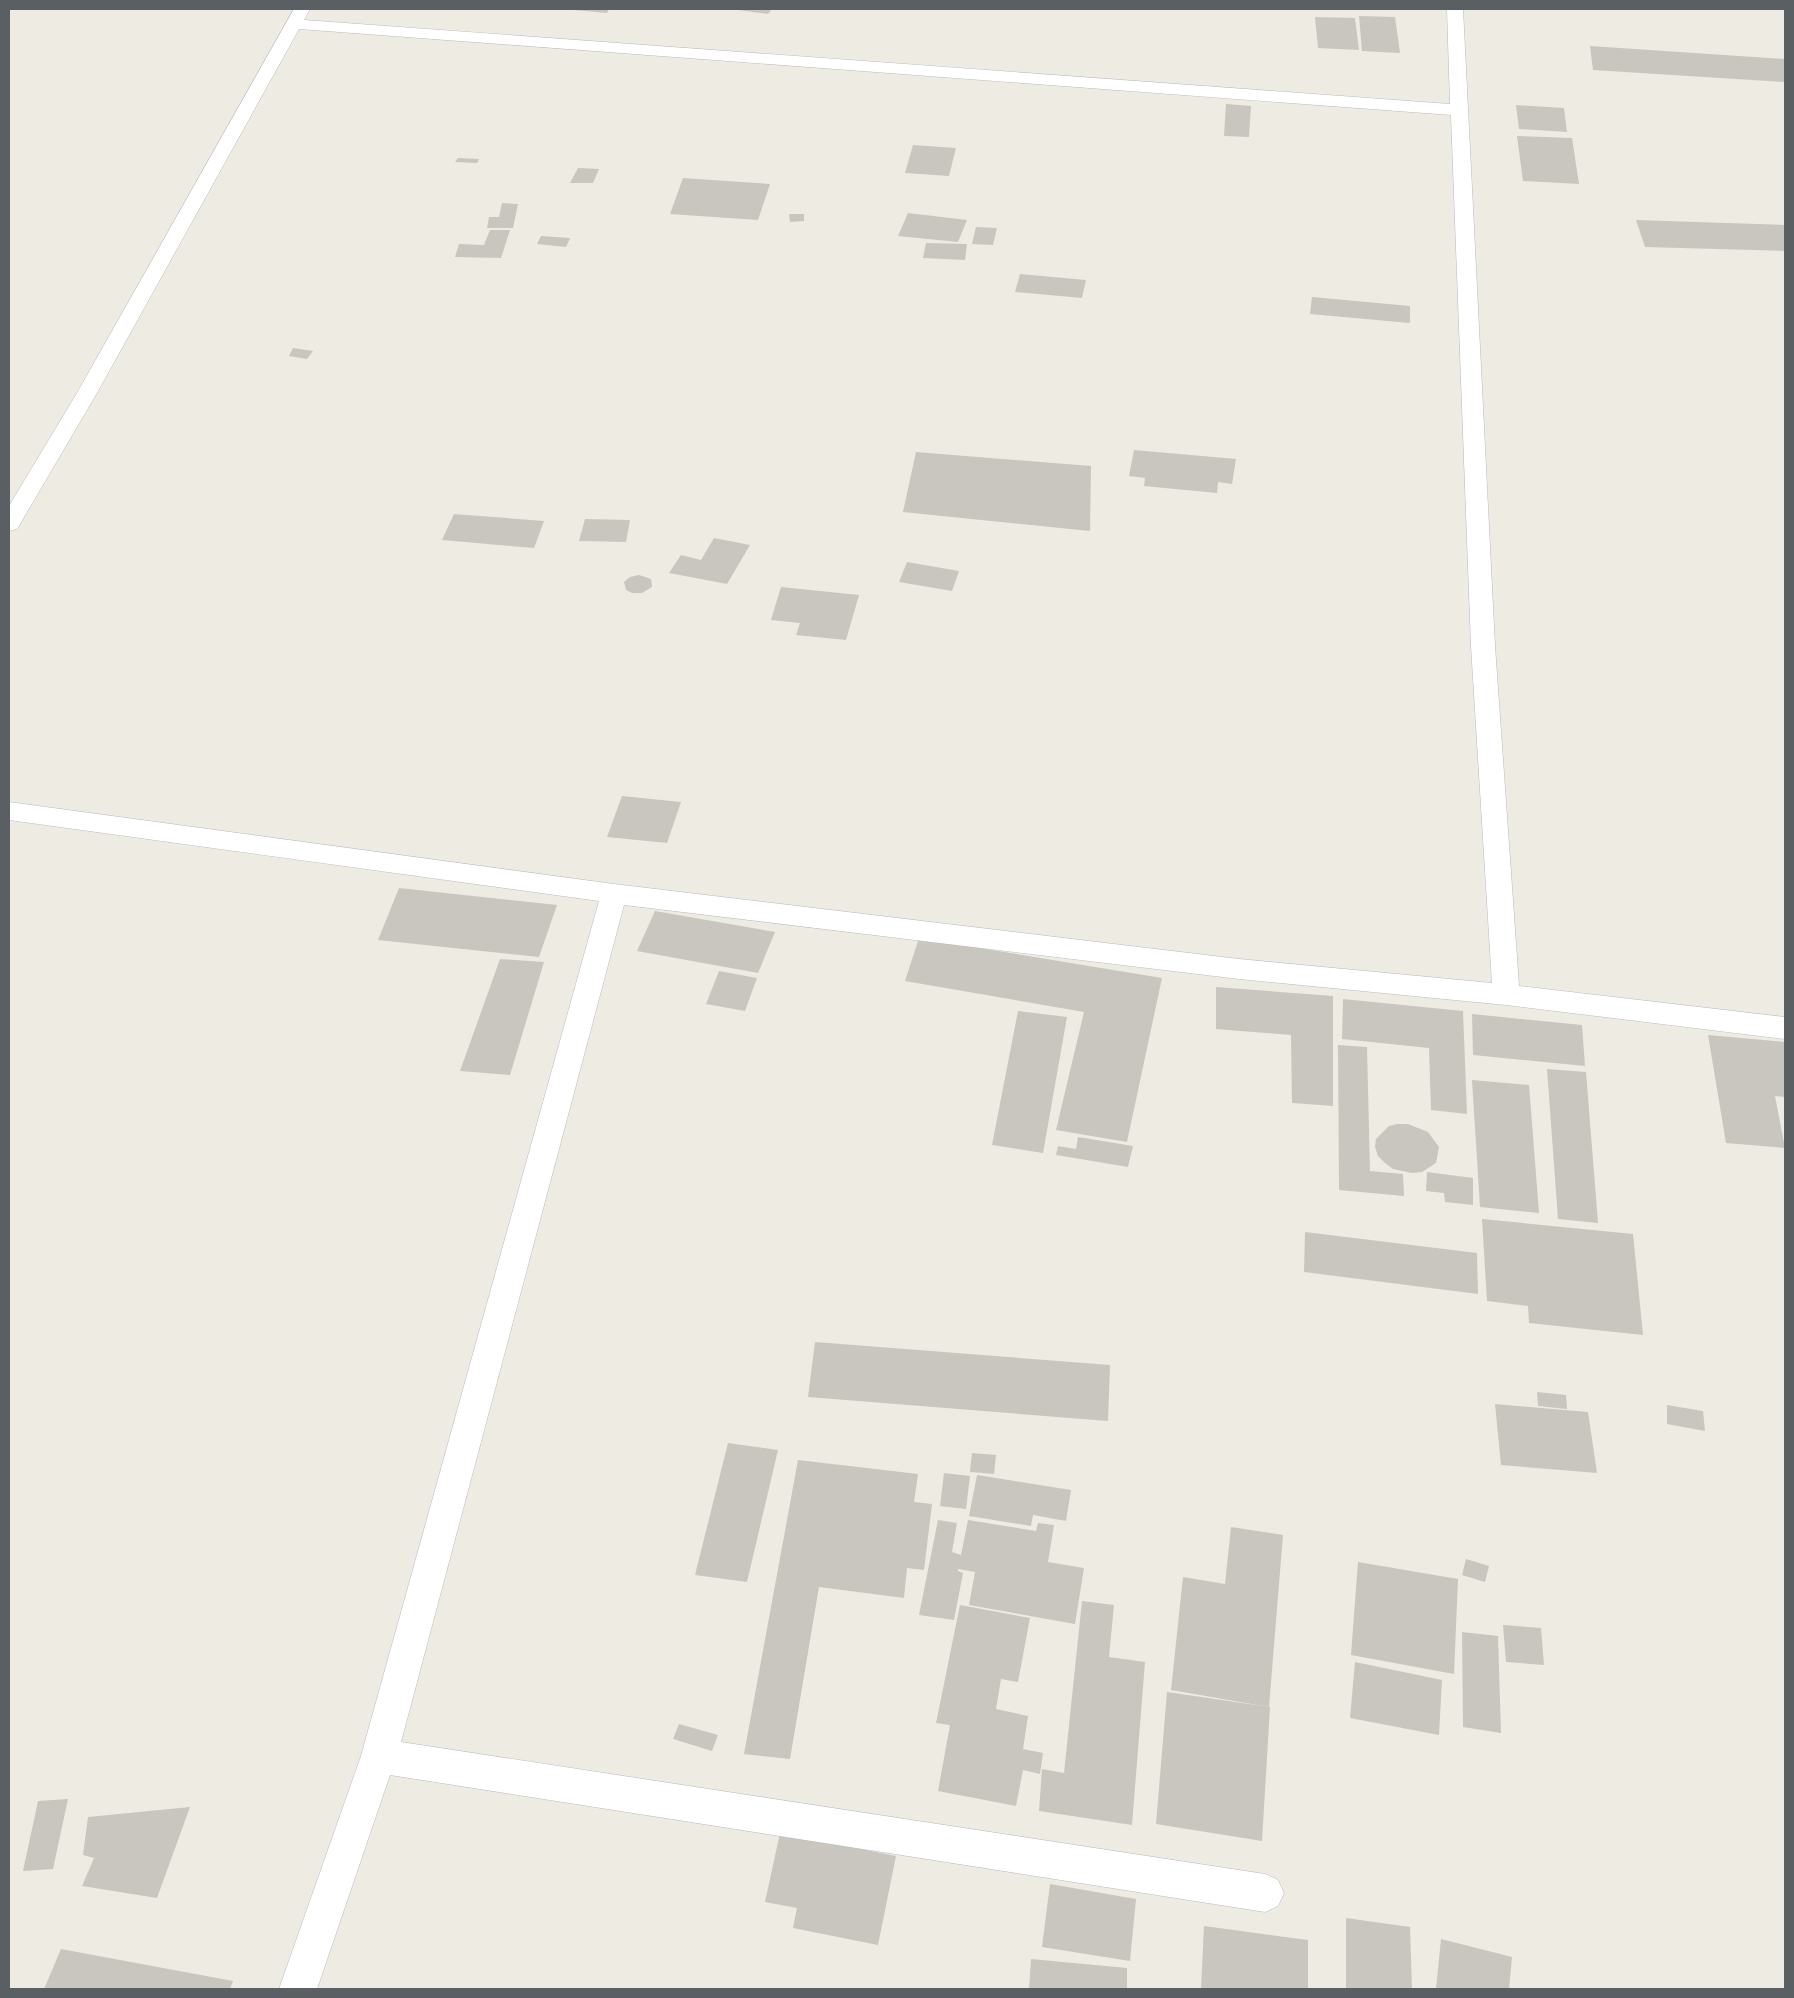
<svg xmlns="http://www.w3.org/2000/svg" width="1794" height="1998" font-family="Barlow,sans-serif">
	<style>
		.building { fill: #c9c6bf }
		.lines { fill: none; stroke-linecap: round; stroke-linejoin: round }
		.minor-casing { stroke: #b7babf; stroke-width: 1 }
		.minor { fill: #fff; fill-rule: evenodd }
	</style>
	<rect width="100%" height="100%" fill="#eeebe2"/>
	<g class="building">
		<path d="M562,9H609L607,13Z"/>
		<path d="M730,9H772L768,14Z"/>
		<path d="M1359,16L1395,17L1400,53L1362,51Z"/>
		<path d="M1315,17L1355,18L1359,50L1318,48Z"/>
		<path d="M1590,46L1785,59V82L1593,70Z"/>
		<path d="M1226,104L1251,106L1249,137L1224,136Z"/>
		<path d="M1516,105L1564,108L1567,132L1519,129Z"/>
		<path d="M1517,136L1572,138L1579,184L1523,181Z"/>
		<path d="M913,145L956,148L949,176L905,173Z"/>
		<path d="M458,158L479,159L477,163L455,162Z"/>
		<path d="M578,168L599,169L593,183H570Z"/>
		<path d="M683,178L770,184L758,220L670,214Z"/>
		<path d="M502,203L518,204L513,228H487L489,217H499Z"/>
		<path d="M908,213L967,220L958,242L898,236Z"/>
		<path d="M789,214H804V221L790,222Z"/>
		<path d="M1636,220L1785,225V251L1645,247Z"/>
		<path d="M976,227L997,228L993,245L972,244Z"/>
		<path d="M490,230H510L501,258L455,257L459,244L484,245Z"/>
		<path d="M541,236L570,238L566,247L537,244Z"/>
		<path d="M926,243L967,244L965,260L923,258Z"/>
		<path d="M1020,274L1086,280L1082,298L1015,292Z"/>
		<path d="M1312,297L1410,306V323L1310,314Z"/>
		<path d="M293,348L313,351L307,359L289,356Z"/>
		<path d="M1134,450L1236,459L1232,484L1218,482L1217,493L1144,486L1145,478L1129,476Z"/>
		<path d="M916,452L1091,466L1090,531L903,512Z"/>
		<path d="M454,514L544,521L534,548L442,540Z"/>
		<path d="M585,519L630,520L626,542L579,541Z"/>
		<path d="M714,538L750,545L727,584L669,573L681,555L701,560Z"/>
		<path d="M907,562L959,571L952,591L899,582Z"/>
		<path d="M639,575L651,579L652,587L642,593H632L626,590L624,582L630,577Z"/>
		<path d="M781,587L859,595L846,640L796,635L800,623L771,620Z"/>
		<path d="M622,796L681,802L667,843L607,837Z"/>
		<path d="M399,888L557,905L539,957L378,940Z"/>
		<path d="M655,911L775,932L758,973L637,951Z"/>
		<path d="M919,938L1162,978L1127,1142L1056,1130L1084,1012L905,981Z"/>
		<path d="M500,959L544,962L510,1075L460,1071Z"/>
		<path d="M719,971L757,978L745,1011L706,1004Z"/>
		<path d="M1216,987L1333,996V1106L1292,1103L1291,1035L1216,1029Z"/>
		<path d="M1343,999L1463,1011L1467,1114L1431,1110L1429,1048L1342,1039Z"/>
		<path d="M1018,1011L1067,1017L1043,1153L992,1145Z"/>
		<path d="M1472,1014L1582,1025L1585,1066L1473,1055Z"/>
		<path d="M1708,1035L1785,1042V1097L1775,1096L1785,1148L1726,1143Z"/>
		<path d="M1338,1045L1367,1047L1370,1171L1403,1174L1404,1196L1339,1190Z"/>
		<path d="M1547,1069L1586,1072L1598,1223L1558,1219Z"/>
		<path d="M1472,1080L1529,1085L1539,1213L1480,1207Z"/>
		<path d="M1397,1124H1408L1428,1132L1439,1147L1436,1163L1422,1172L1412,1173L1393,1169L1385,1163L1378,1156L1375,1147L1376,1139L1389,1126Z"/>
		<path d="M1078,1137L1133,1146L1128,1167L1056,1155L1058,1146L1076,1149Z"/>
		<path d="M1427,1172L1473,1178V1205L1445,1202L1444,1193L1426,1191Z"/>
		<path d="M1482,1219L1633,1234L1643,1335L1529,1323L1528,1306L1487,1301Z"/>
		<path d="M1305,1232L1477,1253L1478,1294L1304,1272Z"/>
		<path d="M815,1342L1110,1365L1108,1421L808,1397Z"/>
		<path d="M1537,1392L1566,1395L1567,1409L1538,1406Z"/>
		<path d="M1495,1404L1588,1412L1597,1473L1501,1465Z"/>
		<path d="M1667,1405L1703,1411L1705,1431L1667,1424Z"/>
		<path d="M728,1443L778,1450L747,1582L695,1575Z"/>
		<path d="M972,1453L996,1455L994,1474L970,1472Z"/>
		<path d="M798,1460L918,1474L914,1502L932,1504L924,1570L907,1568L904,1598L819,1587L790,1759L744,1754Z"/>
		<path d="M944,1473L970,1476L966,1509L940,1506Z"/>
		<path d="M977,1475L1071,1490L1066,1521L1033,1515L1031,1526L969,1516Z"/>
		<path d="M938,1520L957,1523L952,1552L961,1555L968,1520L1036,1531L1038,1523L1054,1525L1048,1562L1084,1568L1075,1624L969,1605L975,1572L958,1569V1571L963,1573L954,1620L919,1615Z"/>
		<path d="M1231,1527L1283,1535L1269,1707L1171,1690L1183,1577L1225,1584Z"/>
		<path d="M1466,1559L1489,1566L1485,1582L1462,1575Z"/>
		<path d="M1358,1562L1458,1579L1454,1674L1351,1655Z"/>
		<path d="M1082,1601L1114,1605L1109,1657L1145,1662L1132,1825L1039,1811L1042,1769L1064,1773Z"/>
		<path d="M960,1605L1030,1618L1018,1682L1001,1679L996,1709L1028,1716L1023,1749L1043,1753L1040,1774L1023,1770L1016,1806L938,1791L950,1725L936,1723Z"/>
		<path d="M1503,1625L1541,1628L1544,1665L1506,1662Z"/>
		<path d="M1462,1632L1498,1636L1501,1733L1463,1727Z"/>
		<path d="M1355,1662L1442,1680L1439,1735L1350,1718Z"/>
		<path d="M1167,1692L1270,1707L1262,1841L1156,1824Z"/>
		<path d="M679,1724L718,1735L712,1751L673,1739Z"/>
		<path d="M68,1799L53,1869L23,1871L38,1801Z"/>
		<path d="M190,1807L157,1898L82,1886L94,1858L83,1855L88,1817Z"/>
		<path d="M780,1833L896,1856L878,1945L793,1928L797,1908L765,1902Z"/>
		<path d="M1050,1884L1136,1899L1130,1961L1042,1947Z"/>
		<path d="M1346,1918L1410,1927L1412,1989H1346Z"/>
		<path d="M1204,1926L1308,1940V1989H1201Z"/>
		<path d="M1441,1939L1512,1957L1509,1989H1436Z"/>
		<path d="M61,1949L233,1981L230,1989H44Z"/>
		<path d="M1031,1959L1127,1968V1989H1029Z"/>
	</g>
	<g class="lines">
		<g class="minor-casing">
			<path id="minor" d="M294,9H310L304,20L1450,104L1447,9H1463L1495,646L1519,986L1785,1017V1039L1506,1005L1239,979L624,905L401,1742L1265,1874L1278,1880L1284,1893L1278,1906L1265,1912L390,1775L317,1989H279L361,1756L599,901L9,820V802L614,884L1239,959L1492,983L1471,646L1451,115L299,29L97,393L20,524L17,529L9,531V506L77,393Z"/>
		</g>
		<use href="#minor" class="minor"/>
	</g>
	<rect width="1794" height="1998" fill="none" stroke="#5a5f64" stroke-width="20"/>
</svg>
